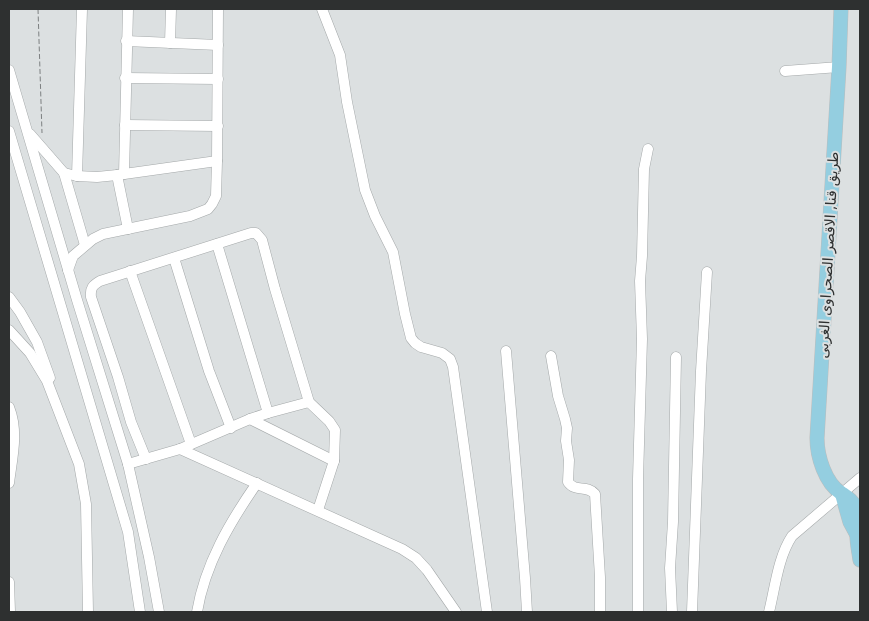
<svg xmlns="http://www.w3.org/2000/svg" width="869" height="621" font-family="'DejaVu Sans','Noto Sans Arabic',sans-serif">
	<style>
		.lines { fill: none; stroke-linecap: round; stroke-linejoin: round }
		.minor-casing { stroke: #a4a8a9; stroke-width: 11 }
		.major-casing { stroke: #bcbdbd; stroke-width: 15 }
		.path { stroke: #7d8081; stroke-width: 1; stroke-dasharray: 5 2.5; stroke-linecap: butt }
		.minor { stroke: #fff; stroke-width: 10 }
		.major { stroke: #94cee0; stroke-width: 14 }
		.labels { text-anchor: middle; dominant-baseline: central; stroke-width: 4; stroke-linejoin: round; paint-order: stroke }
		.street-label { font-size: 14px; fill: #2e3030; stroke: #dce0e1 }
	</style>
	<rect width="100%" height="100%" fill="#dce0e1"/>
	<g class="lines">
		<g class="minor-casing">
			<g id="minor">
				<path d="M322,9L340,55L347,102L365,190L375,216L393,252L405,314L411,338L415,343L421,347L442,353L450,359L453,367L487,612"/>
				<path d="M126,41L218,45"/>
				<path d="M170,43L171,9"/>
				<path d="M9,70L77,300L128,464L149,557L159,612"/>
				<path d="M785,71L839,67"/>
				<path d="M125,78L218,79"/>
				<path d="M125,125L218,126"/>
				<path d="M9,131L128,532L140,612"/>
				<path d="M30,134L64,173L77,176L97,177L117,175L217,161"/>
				<path d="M64,173L85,245"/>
				<path d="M124,174L128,9"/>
				<path d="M117,175L128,229"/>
				<path d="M77,176L82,9"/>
				<path d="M217,244L268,413"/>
				<path d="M174,258L209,371L231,428"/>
				<path d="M68,270L73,256L93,239L103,234L190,216L208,209L212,204L216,196L217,161L218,9"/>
				<path d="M130,271L191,444"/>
				<path d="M9,297L20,312L37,342L50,378"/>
				<path d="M9,330L30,353L47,381L79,464L86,504L88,612"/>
				<path d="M506,351L525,578L527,612"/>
				<path d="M551,356L558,396L565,419L567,428L566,441L569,460L568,482C576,493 586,484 595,494L600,577V612"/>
				<path d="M9,407C19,432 12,458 9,483"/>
				<path d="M250,419L334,461"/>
				<path d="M180,449L402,549L416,558L427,570L456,612"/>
				<path d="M146,459L131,422L118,377L91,297C90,288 93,285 100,281L251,233H256L262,240L275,289L309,402L329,421L335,430L334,461L318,510"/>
				<path d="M128,464L180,449L250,419L268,413L309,402"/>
				<path d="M9,582L10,612"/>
				<path d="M197,612C205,564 230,522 257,483"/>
				<path d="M638,612V479L642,339L640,281L642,256L644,169L648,149"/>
				<path d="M672,612L670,568L673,522L676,357"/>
				<path d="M692,612L701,371L707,272"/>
				<path d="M769,612C775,588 778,557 792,536L860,478"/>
			</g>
		</g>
		<g class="major-casing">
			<g id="major">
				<path d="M841,9L839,67L817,438C817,456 825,483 841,493C847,497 851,499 855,506C861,518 857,525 857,536C857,544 859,552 860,560"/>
				<path d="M842,494L850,522L857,535"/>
			</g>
		</g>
		<path class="path" d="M38,9L42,133"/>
		<use href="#minor" class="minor"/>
		<use href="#major" class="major"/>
	</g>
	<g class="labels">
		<g class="street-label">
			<text transform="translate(828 255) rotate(-87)">طريق قنا, الاقصر الصحراوى الغربى</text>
		</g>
	</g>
	<rect width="869" height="621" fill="none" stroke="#2e3030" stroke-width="20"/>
</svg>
